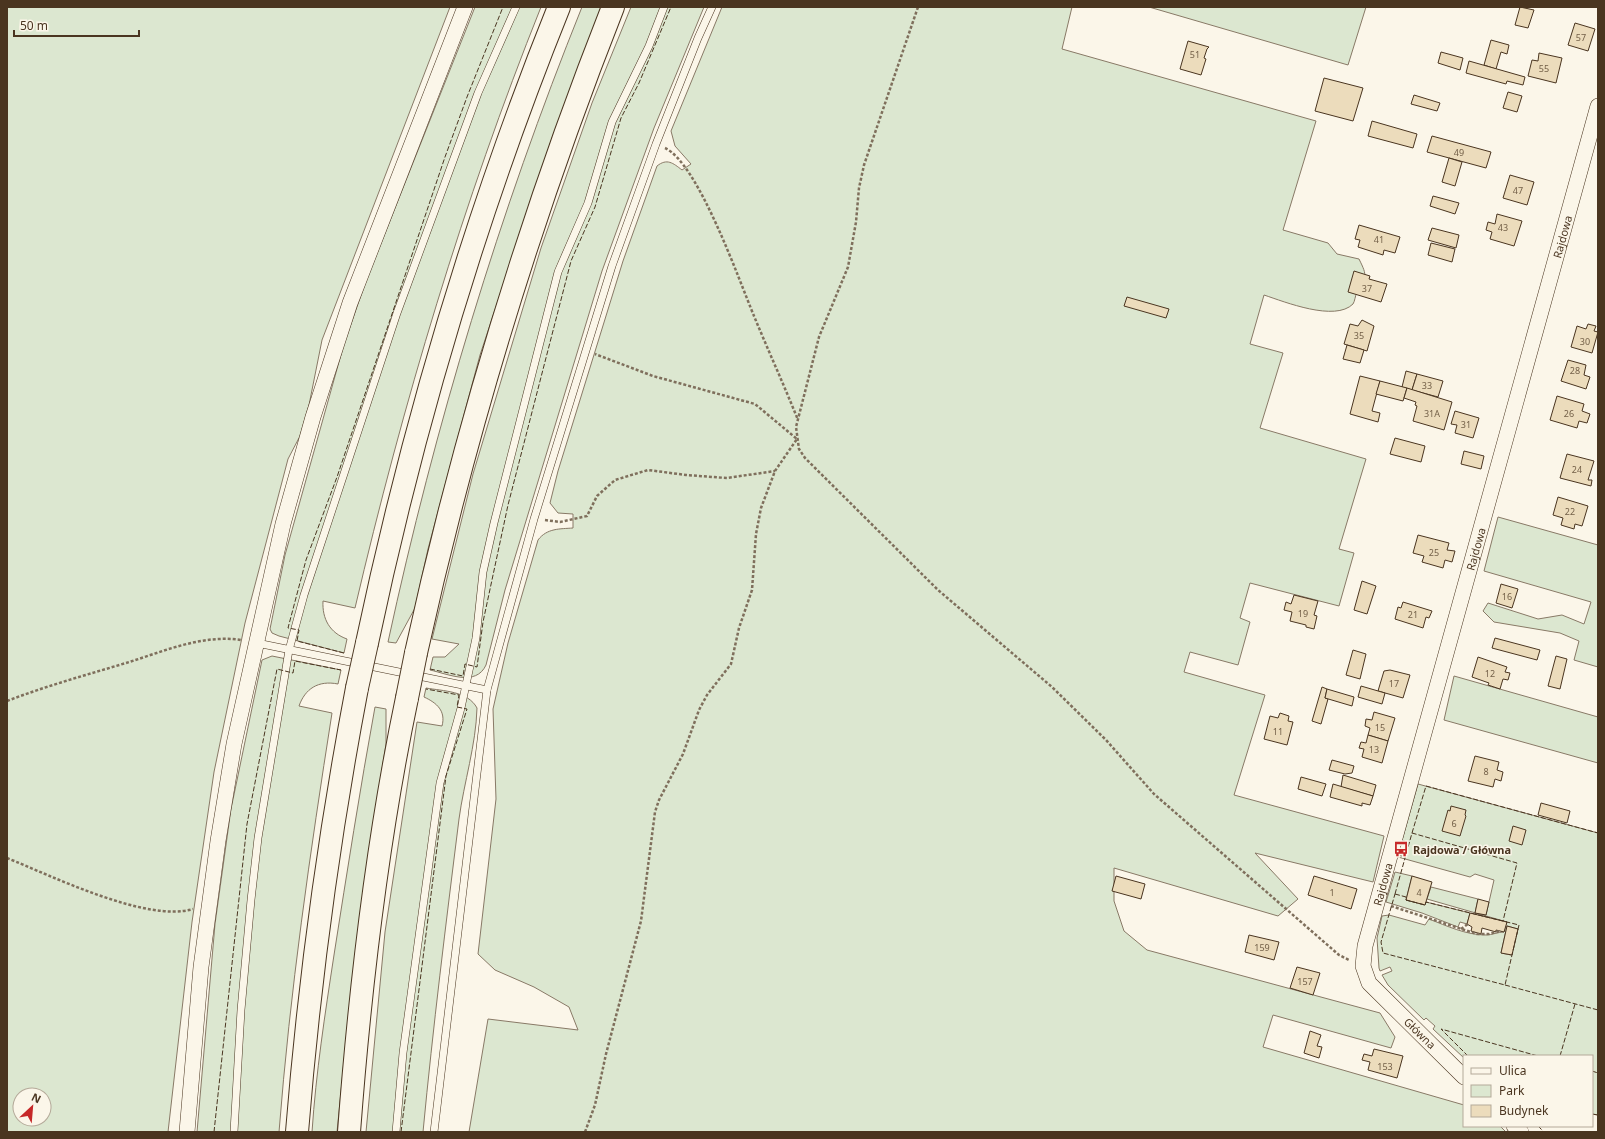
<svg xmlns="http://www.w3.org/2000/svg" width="1605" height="1139" font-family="'Noto Sans',sans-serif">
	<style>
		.green { fill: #dce7d0; stroke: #887966; fill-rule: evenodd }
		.building { fill: #ecdcbc; stroke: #4a3520 }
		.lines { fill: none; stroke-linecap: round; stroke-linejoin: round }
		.service-casing { stroke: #4a3520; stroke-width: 8 }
		.minor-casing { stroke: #4a3520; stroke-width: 16 }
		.motorway-casing { stroke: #4a3520; stroke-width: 24 }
		.path { stroke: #7f6f5c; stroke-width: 2.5; stroke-dasharray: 3 2; stroke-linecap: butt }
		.service { stroke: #fbf6e9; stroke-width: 7 }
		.minor { stroke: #fbf6e9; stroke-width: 15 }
		.motorway { stroke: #fbf6e9; stroke-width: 22 }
		.motorway-bridge-casing { stroke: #4a3520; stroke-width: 24; stroke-linecap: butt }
		.motorway-bridge { stroke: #fbf6e9; stroke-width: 22 }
		.fence { stroke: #4a3520; stroke-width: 1; stroke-dasharray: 5 2; stroke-linecap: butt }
		.labels { text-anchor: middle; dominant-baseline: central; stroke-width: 3; stroke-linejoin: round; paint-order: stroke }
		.number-label { font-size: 9px; fill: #725f47 }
		.street-label { font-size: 11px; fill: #4a3520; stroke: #fbf6e9 }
		.poi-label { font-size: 11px; font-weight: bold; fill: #4a3520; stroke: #fbf6e9; text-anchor: start }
	</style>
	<rect width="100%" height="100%" fill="#fbf6e9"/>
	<g class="green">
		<path d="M7,7H450L322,340L309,405L300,436L288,459L245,623L214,772L192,922L168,1132H7ZM20,1095H44V1119H20Z"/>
		<path d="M475,7H541C463,202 403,403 355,608L323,601C322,619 330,633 347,639L344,653L279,636L272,633L270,629L285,555L344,344L366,281Z"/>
		<path d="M582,7H602L552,138L480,355L428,549L415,608L396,643L388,642C435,425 499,213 582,7Z"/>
		<path d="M631,7H704L654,128L602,271L505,590L486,665C476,687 448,674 430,670L433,657H445L459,644L432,639L473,474L541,248L592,103Z"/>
		<path d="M722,7H1072L1062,49L1316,121L1283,230L1328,243L1337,254L1359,259C1368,277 1366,276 1357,292C1355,296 1355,301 1353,304C1335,322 1285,302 1264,295L1250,344L1283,353L1260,428L1366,459L1339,549L1354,553L1339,606L1250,583L1240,618L1250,622L1238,665L1190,652L1184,672L1265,695L1234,795L1384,836L1373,882L1255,853L1298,899L1278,916L1114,868V901L1124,931L1147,950L1380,1013L1395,1037L1391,1048L1273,1015L1263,1047L1464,1105V1126H1500L1506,1132H469L488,1019L578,1030L569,1007L534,987L495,970L478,954L496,799L493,709L508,643L538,540C547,528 560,529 573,528V514L558,513L550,503L558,471L623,261L657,166C667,158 673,163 682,170L691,164L675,146L671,131Z"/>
		<path d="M1149,7H1366L1348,65Z"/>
		<path d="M1498,517L1598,545V667L1574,660L1579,641L1560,633L1494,622L1483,611L1488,603L1538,619L1562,615L1584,624L1591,602L1484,571Z"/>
		<path d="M272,656L341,670L338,684C318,680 305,689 299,706L332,713C310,853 290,991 279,1132H197L215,924L231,809L262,660Z"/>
		<path d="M1454,676L1598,717V763L1444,720Z"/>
		<path d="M426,688C443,691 468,691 477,708C476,745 464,782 459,819C446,923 433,1027 423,1132H366L385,932L417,722L442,726C446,711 437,703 424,697Z"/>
		<path d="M375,707L386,709V744L372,834L347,1031L337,1132H312C316,1072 325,1014 334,955C347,872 360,789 375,707Z"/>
		<path d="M1418,784L1598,833V1115L1592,1114V1056H1464V1058L1433,1029L1435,1026L1426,1018L1424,1020L1388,985L1382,975L1392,971L1390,967L1380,971L1379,968L1377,938L1382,916L1389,915L1425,925L1429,919C1447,926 1466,935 1486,935C1492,935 1498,932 1504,932L1507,922L1427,899L1431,887L1478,899L1475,913L1486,915L1494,880L1475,874L1470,877L1398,857V855L1402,856L1407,842L1402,840ZM1507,926L1518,929L1511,955L1501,953Z"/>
		<path d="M1395,872L1412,876L1406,900L1425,905L1426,902L1470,913L1467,924L1460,922L1458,927L1422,913L1386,902Z"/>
	</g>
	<g class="building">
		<path d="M1520,7L1534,10L1528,28L1515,25Z"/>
		<path d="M1575,23L1595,29L1588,51L1568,45Z"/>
		<path d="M1491,40L1509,45L1507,54L1501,52L1496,69L1484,65Z"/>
		<path d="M1188,41L1209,47L1207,49L1204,58L1206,59L1201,75L1180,69Z"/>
		<path d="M1441,52L1463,58L1460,70L1438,63Z"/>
		<path d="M1539,53L1562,58L1556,83L1528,76L1532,60L1538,61Z"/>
		<path d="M1469,61L1525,77L1523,85L1507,81L1506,84L1466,73Z"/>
		<path d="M1324,78L1363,88L1353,121L1315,111Z"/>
		<path d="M1508,92L1522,96L1517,112L1503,108Z"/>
		<path d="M1414,95L1440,103L1437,111L1411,104Z"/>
		<path d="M1372,121L1417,134L1413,148L1368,136Z"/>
		<path d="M1432,136L1491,152L1486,168L1427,152Z"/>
		<path d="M1449,158L1462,162L1455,186L1442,182Z"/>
		<path d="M1510,175L1534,182L1527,205L1503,198Z"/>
		<path d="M1433,196L1459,203L1455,214L1430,206Z"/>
		<path d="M1497,214L1522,221L1514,246L1490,239L1492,232L1486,230L1488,222L1495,224Z"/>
		<path d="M1359,225L1400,237L1395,253L1384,250L1383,255L1358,247L1360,240L1355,239Z"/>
		<path d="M1432,228L1459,235L1456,248L1428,240Z"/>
		<path d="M1431,243L1455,249L1452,262L1428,255Z"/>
		<path d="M1354,271L1370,276L1369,279L1387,284L1381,302L1348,292Z"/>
		<path d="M1127,297L1169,309L1166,318L1124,306Z"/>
		<path d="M1362,320L1374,326L1367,351L1344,344L1350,324L1358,326Z"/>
		<path d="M1588,324L1596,326L1594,331L1598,332L1592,353L1571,347L1577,326L1586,329Z"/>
		<path d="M1347,345L1364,350L1360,363L1343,359Z"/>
		<path d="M1568,360L1586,365L1584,375L1590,377L1586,389L1561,381Z"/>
		<path d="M1406,371L1417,374L1412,390L1402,387Z"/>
		<path d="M1417,374L1443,381L1438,397L1412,390Z"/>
		<path d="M1360,376L1380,381L1372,411L1380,413L1378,422L1350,414Z"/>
		<path d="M1380,381L1407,388L1403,401L1376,394Z"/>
		<path d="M1407,388L1452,402L1444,430L1413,421L1417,406L1415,405L1416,402L1404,398Z"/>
		<path d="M1557,396L1584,404L1582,411L1590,414L1587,423L1579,421L1577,428L1550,420Z"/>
		<path d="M1455,411L1479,418L1473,438L1455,433L1457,425L1451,424Z"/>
		<path d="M1395,438L1425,446L1421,462L1390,454Z"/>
		<path d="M1464,451L1484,456L1481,469L1461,464Z"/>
		<path d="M1567,454L1594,461L1588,480H1592L1591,486L1560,478Z"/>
		<path d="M1558,497L1588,506L1582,526L1575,524L1574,529L1561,525L1563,518L1553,515Z"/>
		<path d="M1418,535L1449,543L1447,550L1455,551L1452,562L1445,560L1443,568L1422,562L1424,556L1413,553Z"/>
		<path d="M1362,581L1376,586L1367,614L1354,610Z"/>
		<path d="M1501,584L1518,589L1512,608L1496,603Z"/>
		<path d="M1294,595L1318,601L1314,615L1317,616L1314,629L1306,627V625L1290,621L1292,612L1284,610L1286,602L1291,604Z"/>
		<path d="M1403,602L1432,611L1429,618L1426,617L1423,628L1395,619L1398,607L1401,608Z"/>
		<path d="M1495,638L1540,650L1537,660L1492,648Z"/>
		<path d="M1353,650L1366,654L1360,679L1346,675Z"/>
		<path d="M1556,656L1567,659L1560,689L1548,686Z"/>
		<path d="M1478,657L1507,667L1505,672L1510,673L1508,680L1503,679L1500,689L1488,685L1489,683L1472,677Z"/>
		<path d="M1390,670L1410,675L1403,698L1378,691L1384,671Z"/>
		<path d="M1361,686L1385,693L1382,704L1358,697Z"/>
		<path d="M1322,687L1327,689L1325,698L1328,699L1321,724L1312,721Z"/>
		<path d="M1327,689L1354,697L1352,706L1325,698Z"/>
		<path d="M1374,712L1395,718L1388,741L1368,735L1370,728L1365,726L1366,719L1372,720Z"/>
		<path d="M1280,713L1289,716L1288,721L1293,722L1287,745L1264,739L1270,716L1278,718Z"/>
		<path d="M1368,735L1388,741L1382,763L1362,757L1364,749L1359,748L1361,742L1366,743Z"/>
		<path d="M1475,756L1499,762L1497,770L1503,772L1501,781L1495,779L1493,787L1468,781Z"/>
		<path d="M1332,760L1354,766L1352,773L1345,774L1329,770Z"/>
		<path d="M1343,775L1376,785L1373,796L1341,787Z"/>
		<path d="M1301,777L1326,784L1322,796L1298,789Z"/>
		<path d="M1333,784L1373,796L1370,805L1362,803V806L1330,797Z"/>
		<path d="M1541,803L1570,811L1567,823L1538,815Z"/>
		<path d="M1451,806L1466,810L1465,815L1466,816L1460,836L1442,831L1448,810L1450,811Z"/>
		<path d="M1513,826L1526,830L1522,845L1509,841Z"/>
		<path d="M1116,876L1145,884L1141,899L1112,891Z"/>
		<path d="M1314,876L1357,889L1351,909L1308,895Z"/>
		<path d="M1412,876L1432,882L1425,905L1406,900Z"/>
		<path d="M1478,899L1489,902L1486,915L1475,913Z"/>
		<path d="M1470,913L1507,922L1504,932L1496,930V932L1482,928L1481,934L1471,931L1472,927L1467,924Z"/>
		<path d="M1507,926L1518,929L1512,955L1501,953Z"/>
		<path d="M1249,935L1279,942L1274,960L1245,952Z"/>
		<path d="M1297,967L1320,973L1313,995L1290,988Z"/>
		<path d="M1310,1031L1321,1035L1317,1046L1322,1047L1319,1058L1304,1053Z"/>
		<path d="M1374,1049L1403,1056L1397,1078L1368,1070L1370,1062L1362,1060L1364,1054L1372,1056Z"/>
	</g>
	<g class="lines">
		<g class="service-casing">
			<g id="service">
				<path d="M257,643L487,690"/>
				<path d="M234,1132L241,1010L251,900L258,838L289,650L304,595L397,313L478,93L516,7"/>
				<path d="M396,1132L403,1053L440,783L461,708L476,638L483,572L494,523L558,272L588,203L612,122L649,46L664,7"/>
				<path d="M434,1132L487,690L534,519L612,266L656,144L698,38L712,7"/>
			</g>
		</g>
		<g class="minor-casing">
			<g id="minor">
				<path id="s1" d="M1464,1077L1369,983L1363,966L1365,946L1598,106"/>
				<path d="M1514,1126L1521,1132"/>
				<path d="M187,1132L201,967L218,841L234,744L283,524L313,417L350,303L465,7"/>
			</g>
		</g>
		<g class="motorway-casing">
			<g id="motorway">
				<path d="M367,643C413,425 476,213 559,7"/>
				<path d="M416,653C465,430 529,220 613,7"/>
				<path d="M297,1132C309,983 329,835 357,688"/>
				<path d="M349,1132C360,987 377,841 407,698"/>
			</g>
		</g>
		<g class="path">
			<path d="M918,7L864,165L859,188L856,222L848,267L819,337L796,427L799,449L805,458L938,590L1052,687L1106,740L1154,794L1339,955L1349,960"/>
			<path d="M665,148C698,163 739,280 754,316C768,350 784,385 798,420"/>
			<path d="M545,520L560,522L587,516L597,496L615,480L648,470L686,475L727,478L775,471"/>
			<path d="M7,701C46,686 86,675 126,663C162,652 202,634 241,640"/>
			<path d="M7,858C52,876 147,923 193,909"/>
			<path d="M1391,906L1477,934H1489L1500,931"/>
			<path d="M1461,929L1468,924"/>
			<path d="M585,1132L595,1105L606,1054L641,921L655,812L659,800L683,754L699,710L707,695L731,664L739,628L752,590L756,534L761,508L775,471L797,439L755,404L653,376L595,354"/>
		</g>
		<use href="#service" class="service"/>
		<use href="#minor" class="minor"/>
		<use href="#motorway" class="motorway"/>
		<g class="motorway-bridge-casing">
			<g id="motorway-bridge">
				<path d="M357,688L367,643"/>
				<path d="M407,698L416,653"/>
			</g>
		</g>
		<use href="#motorway-bridge" class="motorway-bridge"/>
		<g class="fence">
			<path d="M344,653L297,641L299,630L288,628L306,560L337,477L445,157L467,97L503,7"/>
			<path d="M430,669L463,676L465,664L477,667L483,622L508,505L571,261L595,207L621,118L639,83L671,7"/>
			<path d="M1412,833L1426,786L1598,833"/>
			<path d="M1395,894L1406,897V900L1425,905L1426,902L1519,925L1505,985L1383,953L1381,942Z"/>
			<path d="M1395,894L1412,833L1517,863L1503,921"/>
			<path d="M1505,985L1598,1010"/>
			<path d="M1468,1056L1441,1029L1538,1056"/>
			<path d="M1560,1056L1575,1004"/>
			<path d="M1592,1071L1598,1073"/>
			<path d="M1592,1114L1598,1115"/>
			<path d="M1538,1126L1544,1132"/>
			<path d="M214,1132L247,824L277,669L293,673L295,661L341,670"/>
			<path d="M401,1132L446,776L467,709L457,707L459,695L426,689"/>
		</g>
	</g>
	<defs>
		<g id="bus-bare" transform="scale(1.2)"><path d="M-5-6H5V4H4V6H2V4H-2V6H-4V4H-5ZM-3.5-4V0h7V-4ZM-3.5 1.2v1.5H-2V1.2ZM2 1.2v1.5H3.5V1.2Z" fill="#c62828" stroke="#fbf6e9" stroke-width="2.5" paint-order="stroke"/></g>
	</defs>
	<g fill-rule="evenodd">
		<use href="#bus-bare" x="1401" y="849"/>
	</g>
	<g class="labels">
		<g class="number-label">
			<text x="1581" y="37">57</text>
			<text x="1195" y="54">51</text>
			<text x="1544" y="68">55</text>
			<text x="1459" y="152">49</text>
			<text x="1518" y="190">47</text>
			<text x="1503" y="227">43</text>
			<text x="1379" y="239">41</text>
			<text x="1367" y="288">37</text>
			<text x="1359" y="335">35</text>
			<text x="1585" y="341">30</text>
			<text x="1575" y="370">28</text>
			<text x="1427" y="385">33</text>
			<text x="1432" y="413">31A</text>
			<text x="1569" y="413">26</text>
			<text x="1466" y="424">31</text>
			<text x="1577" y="469">24</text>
			<text x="1570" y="511">22</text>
			<text x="1434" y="552">25</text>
			<text x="1507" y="596">16</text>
			<text x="1303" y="613">19</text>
			<text x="1413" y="614">21</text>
			<text x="1490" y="673">12</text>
			<text x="1394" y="683">17</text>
			<text x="1380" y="727">15</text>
			<text x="1278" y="731">11</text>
			<text x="1374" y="749">13</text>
			<text x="1486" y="771">8</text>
			<text x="1454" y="823">6</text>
			<text x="1332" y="892">1</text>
			<text x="1419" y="892">4</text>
			<text x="1262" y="947">159</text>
			<text x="1305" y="981">157</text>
			<text x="1385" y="1066">153</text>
		</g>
		<g class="street-label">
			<text stroke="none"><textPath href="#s1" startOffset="908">Rajdowa</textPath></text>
			<text stroke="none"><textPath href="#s1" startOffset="584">Rajdowa</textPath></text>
			<text stroke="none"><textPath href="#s1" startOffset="236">Rajdowa</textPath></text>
			<text transform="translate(1420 1033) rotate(44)">Główna</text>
		</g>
		<g class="poi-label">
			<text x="1413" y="849">Rajdowa / Główna</text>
		</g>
	</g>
	<rect width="1605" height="1139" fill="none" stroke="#4a3520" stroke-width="16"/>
	<rect x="1463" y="1055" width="130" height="72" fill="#fbf6e9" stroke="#b4a999"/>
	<rect x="1471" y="1068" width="20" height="6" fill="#fbf6e9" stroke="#b4a999"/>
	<text x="1499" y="1075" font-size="12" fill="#4a3520">Ulica</text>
	<rect x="1471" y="1085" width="20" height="12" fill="#dce7d0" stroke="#b4a999"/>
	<text x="1499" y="1095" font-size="12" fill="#4a3520">Park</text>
	<rect x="1471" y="1105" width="20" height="12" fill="#ecdcbc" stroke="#b4a999"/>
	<text x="1499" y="1115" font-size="12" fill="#4a3520">Budynek</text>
	<g transform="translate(32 1107) rotate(26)"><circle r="19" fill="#fbf6e9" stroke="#b4a999"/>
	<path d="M0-3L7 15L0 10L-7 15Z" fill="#c62828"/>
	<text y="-6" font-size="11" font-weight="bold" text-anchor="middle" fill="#4a3520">N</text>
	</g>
	<path d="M14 30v6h125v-6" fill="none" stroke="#4a3520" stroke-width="2"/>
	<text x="20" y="30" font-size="12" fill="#4a3520" stroke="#fbf6e9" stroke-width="3" paint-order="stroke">50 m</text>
</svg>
